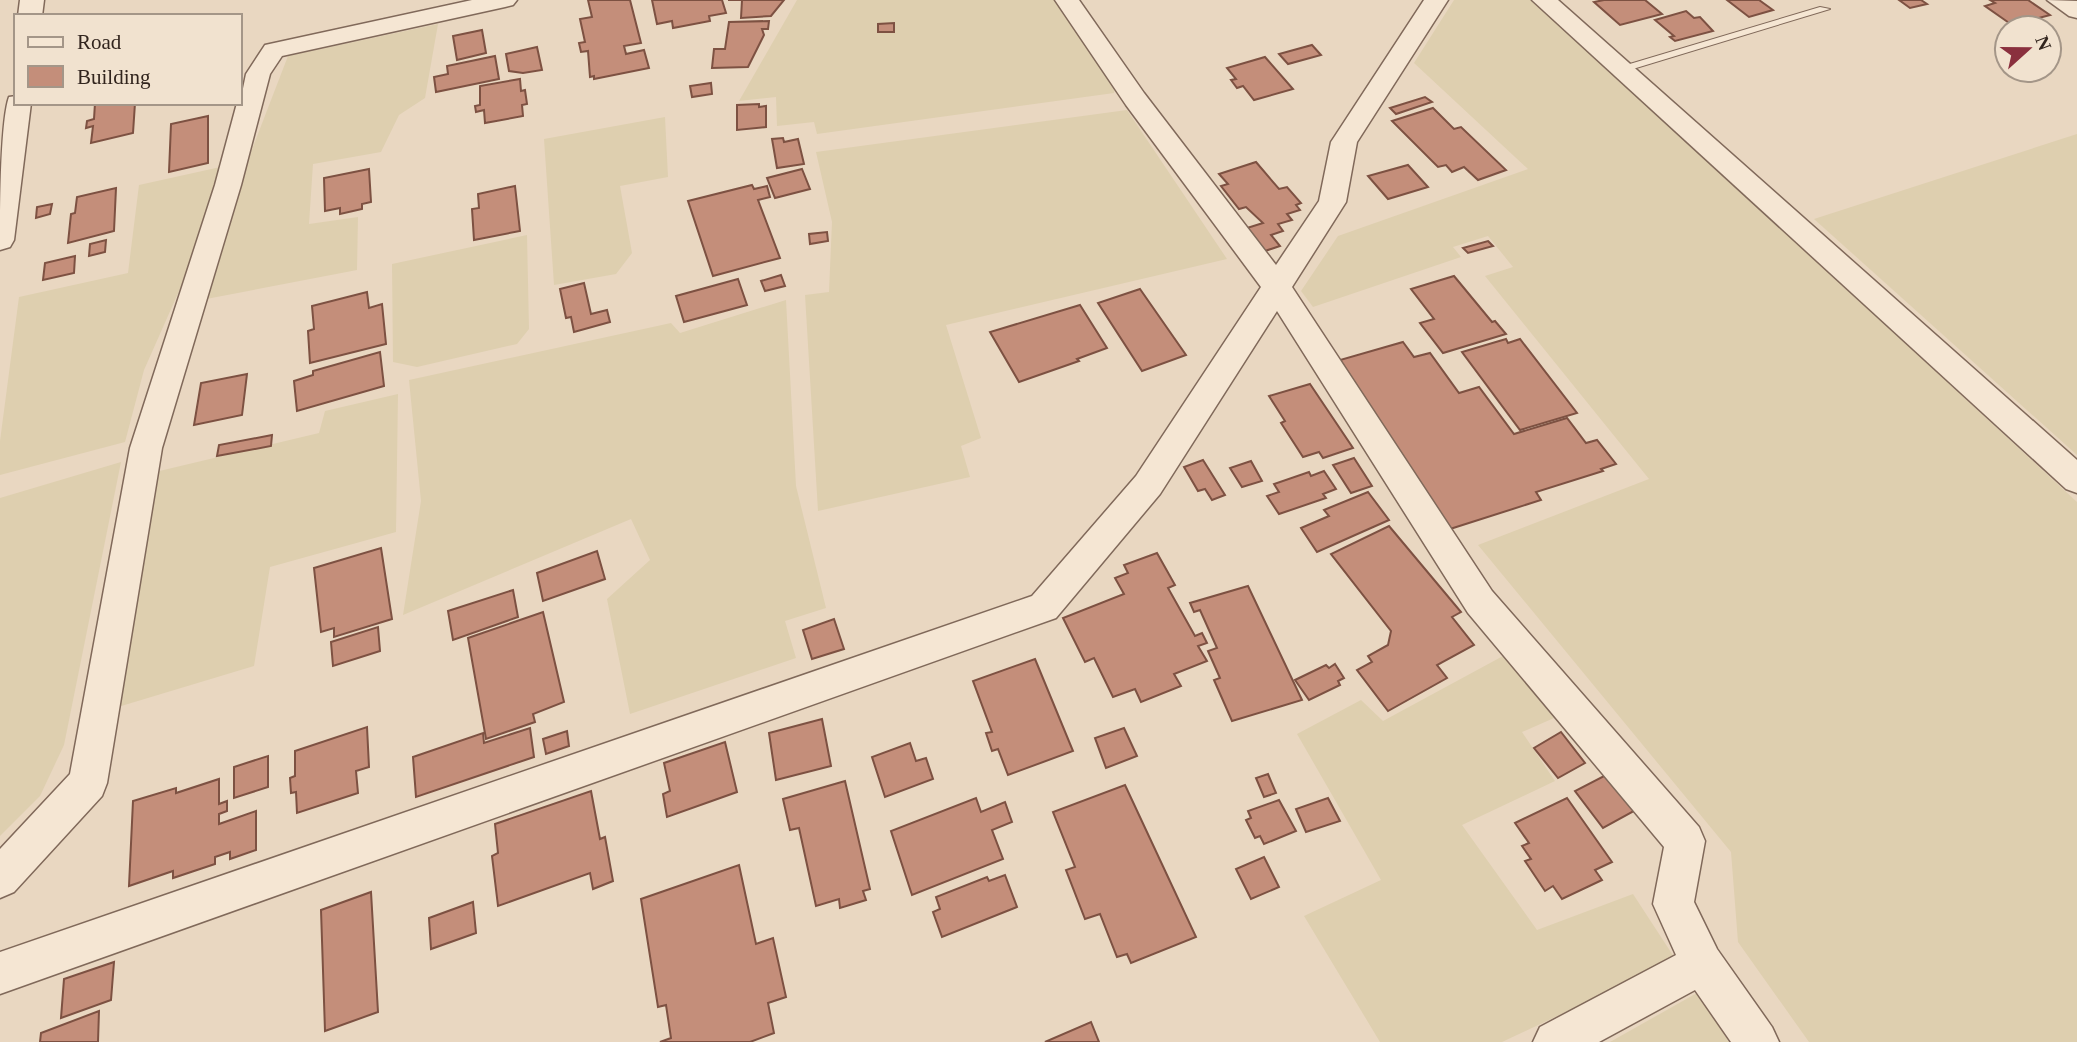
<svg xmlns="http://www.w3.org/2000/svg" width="2077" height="1042" font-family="Georgia,serif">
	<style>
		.farmland { fill: #decfaf }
		.building { fill: #c48e7a; stroke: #7d5142; stroke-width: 2 }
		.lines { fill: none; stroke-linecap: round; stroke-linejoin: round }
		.service-casing { stroke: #80695a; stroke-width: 2 }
		.minor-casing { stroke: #80695a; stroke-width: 3 }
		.service { fill: #f5e6d3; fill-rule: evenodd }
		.minor { fill: #f5e6d3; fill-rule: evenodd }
	</style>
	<rect width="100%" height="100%" fill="#e9d7c1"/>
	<g class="farmland">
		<path d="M797,0H1054L1116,83L1114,93L817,134L814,122L777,126L776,97L739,101Z"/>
		<path d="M1454,0H1534L2077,502V1042H1809L1738,942L1731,852L1478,545L1649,479L1485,276L1513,267L1488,236L1453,247L1461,257L1313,307L1301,291L1338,236L1528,169L1414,63Z"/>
		<path d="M438,24L425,98L399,115L381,152L313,164L309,224L358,217L357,270L201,300L246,165L288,56Z"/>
		<path d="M1127,110L1227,259L946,325L981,438L961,446L970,477L818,511L805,295L829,292L832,222L816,152Z"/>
		<path d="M665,117L668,177L620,186L632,253L616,274L554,285L544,139Z"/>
		<path d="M2077,134V455L1814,219Z"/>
		<path d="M225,166L191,264L144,370L125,442L0,475V441L19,297L128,273L139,185Z"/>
		<path d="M527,235L529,329L517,344L417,367L393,362L392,264Z"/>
		<path d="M786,300L796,486L826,608L785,621L796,658L630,714L607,599L650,560L631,519L403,615L421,501L409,380L671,323L680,333Z"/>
		<path d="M398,394L396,532L270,567L254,666L108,710L151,473L319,433L325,411Z"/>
		<path d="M121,462L64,745L40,796L0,836V498Z"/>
		<path d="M1503,656L1554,718L1522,732L1555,781L1462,825L1537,930L1633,894L1676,960L1502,1042H1380L1304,916L1381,880L1297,734L1361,700L1383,721Z"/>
		<path d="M1697,993L1729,1042H1610Z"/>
	</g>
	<g class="building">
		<path d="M588,0H630L641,43L624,46L626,54L644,50L649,68L594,79V76L590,77L588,51L581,52L579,43L585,42L580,19L592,17Z"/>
		<path d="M652,0H722L726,13L709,16L710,21L673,28L672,21L657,24Z"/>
		<path d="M728,0H784L771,16L741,18L742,0Z"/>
		<path d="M1604,0H1645L1662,14L1620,25L1594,2Z"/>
		<path d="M1727,0H1759L1773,10L1749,17Z"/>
		<path d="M1899,0H1921L1927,4L1910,8Z"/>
		<path d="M1990,0H2028L2050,15L2012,25L1985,6L1995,3Z"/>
		<path d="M1686,11L1694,18L1700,17L1713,31L1675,41L1670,37L1674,36L1655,20Z"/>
		<path d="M769,21L768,29H762L764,35L748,67L712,68L714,49H725L729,22Z"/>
		<path d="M894,23V32H878V24Z"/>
		<path d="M482,30L486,53L457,60L453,36Z"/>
		<path d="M1312,45L1321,55L1288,64L1279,54Z"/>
		<path d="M537,47L542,70L523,73L509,71L506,54Z"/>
		<path d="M495,56L499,79L436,92L434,77L448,74L447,66Z"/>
		<path d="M1265,57L1293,89L1254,100L1243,86L1237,88L1231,80L1236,79L1227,68Z"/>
		<path d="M520,79L521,91L525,90L527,104L522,105L523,116L485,123L484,110L476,112L475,106L480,105V86Z"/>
		<path d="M711,83L712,94L692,97L690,86Z"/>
		<path d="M1425,97L1432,102L1396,114L1390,108Z"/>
		<path d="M95,103H135L133,133L91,143L93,126L86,128L87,121L94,119Z"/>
		<path d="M759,104V107L766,106V127L737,130V105Z"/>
		<path d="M1433,108L1454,129L1461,127L1506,170L1478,180L1464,167L1452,172L1446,165L1438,167L1392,121Z"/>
		<path d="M208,116V163L169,172L171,124Z"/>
		<path d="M783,138L784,142L798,139L804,164L777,168L772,139Z"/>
		<path d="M1256,162L1279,189L1287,187L1301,203L1296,205L1300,210L1287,214L1292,220L1278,224L1283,231L1271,235L1280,246L1265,251L1247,228L1263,223L1246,207L1239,209L1221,186L1228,184L1219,174Z"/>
		<path d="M1408,165L1428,187L1388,199L1368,176Z"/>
		<path d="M369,169L371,202L362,204V209L340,214V208L325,211L324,178Z"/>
		<path d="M802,169L810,189L775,198L767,178Z"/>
		<path d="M752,185L754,189L767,186L770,197L758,200L780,258L713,276L688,201Z"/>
		<path d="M515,186L520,231L474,240L472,209L479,208L478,194Z"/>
		<path d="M116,188L114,231L68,243L71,214L75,213L77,197Z"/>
		<path d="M52,204L50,214L36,218L37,207Z"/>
		<path d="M827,232L828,241L810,244L809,234Z"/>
		<path d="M106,240L105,252L89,256L90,244Z"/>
		<path d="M1488,241L1493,246L1468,253L1463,248Z"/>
		<path d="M75,256L74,273L43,280L45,263Z"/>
		<path d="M781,275L785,286L765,291L761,281Z"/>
		<path d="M1454,276L1492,322L1495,321L1506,334L1443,353L1420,323L1434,319L1411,289Z"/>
		<path d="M738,279L747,305L684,322L676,296Z"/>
		<path d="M584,283L591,314L607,310L610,322L574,332L571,317L566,318L560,289Z"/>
		<path d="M1140,289L1186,355L1142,371L1098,303Z"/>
		<path d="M367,292L369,308L382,304L386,344L310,363L308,331L314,329L312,306Z"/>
		<path d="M1080,305L1107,348L1077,359L1079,361L1019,382L990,332Z"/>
		<path d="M1506,339L1508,343L1520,339L1577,413L1520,430L1462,352Z"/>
		<path d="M1403,342L1414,357L1430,353L1459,393L1479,387L1514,434L1567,418L1586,443L1597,440L1616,464L1601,469L1603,471L1536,492L1541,500L1450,529L1340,360Z"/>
		<path d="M380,352L384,386L297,411L294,381L313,375V371Z"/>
		<path d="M247,374L242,415L194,425L201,383Z"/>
		<path d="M1310,384L1353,448L1323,458L1319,452L1303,457L1281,423L1285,421L1269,396Z"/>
		<path d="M272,435L271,446L217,456L219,445Z"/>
		<path d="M1354,458L1372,486L1351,493L1333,465Z"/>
		<path d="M1203,460L1225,495L1212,500L1205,489L1198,491L1184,467Z"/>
		<path d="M1251,461L1262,481L1242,487L1230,468Z"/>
		<path d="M1324,471L1336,489L1323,494L1326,498L1279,514L1267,496L1279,492L1274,484L1309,472L1311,476Z"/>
		<path d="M1368,492L1389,520L1317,552L1301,528L1329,516L1324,510Z"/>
		<path d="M1389,526L1461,612L1452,617L1474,645L1437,665L1447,678L1388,711L1357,670L1372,662L1368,656L1388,645L1391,631L1331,554Z"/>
		<path d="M381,548L392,619L334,637V628L321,632L314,568Z"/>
		<path d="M597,551L605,579L543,601L537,573Z"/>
		<path d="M1157,553L1175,585L1168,588L1195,636L1202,633L1207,643L1198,646L1207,661L1174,674L1181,686L1141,702L1135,689L1113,697L1094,658L1085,662L1063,618L1124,594L1115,578L1128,573L1124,565Z"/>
		<path d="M1248,586L1302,700L1232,721L1214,680L1220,678L1208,651L1217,648L1200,610L1194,612L1190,603Z"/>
		<path d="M513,590L518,617L453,640L448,611Z"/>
		<path d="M543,612L564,702L533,714L535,722L486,739L468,638Z"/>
		<path d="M834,619L844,649L812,659L803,630Z"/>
		<path d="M378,627L380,651L333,666L331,642Z"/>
		<path d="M1035,659L1073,751L1008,775L998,749L992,751L986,733L992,732L973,681Z"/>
		<path d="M1335,664L1344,678L1338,681L1340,685L1309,700L1295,680L1326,665L1329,668Z"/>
		<path d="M822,719L831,766L776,780L769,733Z"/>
		<path d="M367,727L369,767L356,771L358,793L297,813L296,792L291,793L290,778L295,776V751Z"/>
		<path d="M530,728L534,757L416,797L413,757L483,733L484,743Z"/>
		<path d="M1124,728L1137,756L1106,768L1095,738Z"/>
		<path d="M567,731L569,746L546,754L543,739Z"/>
		<path d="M1561,732L1585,763L1558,778L1534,748Z"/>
		<path d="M725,742L737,792L667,817L663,794L670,791L664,763Z"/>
		<path d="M910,743L916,761L926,758L933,779L885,797L872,757Z"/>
		<path d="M268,756V787L234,798V767Z"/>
		<path d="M1268,774L1276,793L1264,797L1256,778Z"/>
		<path d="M1606,775L1634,811L1603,828L1575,791Z"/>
		<path d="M219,779V804L227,801V811L219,814V824L256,811V850L230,859V852L215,857V864L173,878V871L129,886L133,801L176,788V793Z"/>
		<path d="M845,781L870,889L863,891L866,900L840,908L839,899L816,906L799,828L790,830L783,799Z"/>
		<path d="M1125,785L1196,937L1131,963L1127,954L1117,957L1100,914L1085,919L1066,870L1075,867L1053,812Z"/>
		<path d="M591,791L600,839L605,837L613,881L593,889L590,873L498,906L492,856L498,853L495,824Z"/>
		<path d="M976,798L981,812L1005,802L1012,822L992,830L1003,859L912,895L891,831Z"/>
		<path d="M1328,798L1340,821L1306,832L1296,809Z"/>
		<path d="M1567,798L1612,862L1595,870L1602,880L1562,899L1553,886L1545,891L1525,861L1531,859L1522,846L1529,843L1515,823Z"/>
		<path d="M1279,800L1296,831L1264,844L1260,836L1255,838L1246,820L1251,818L1248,811Z"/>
		<path d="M1264,857L1279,887L1251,899L1236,869Z"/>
		<path d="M739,865L756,944L773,938L786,997L768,1003L774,1033L750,1042H660L671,1038L666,1005L658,1007L641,899Z"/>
		<path d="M1005,875L1017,907L942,937L933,912L940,909L936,897L987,877L989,881Z"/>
		<path d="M371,892L378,1012L325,1031L321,910Z"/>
		<path d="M473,902L476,933L431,949L429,918Z"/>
		<path d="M114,962L111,1000L61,1018L64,979Z"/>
		<path d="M99,1011L98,1042H40L41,1033Z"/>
		<path d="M1091,1022L1099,1042H1045Z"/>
	</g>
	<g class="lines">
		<g class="service-casing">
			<path id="service" d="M1820,7L1830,9L1623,72H1615L1613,69Z"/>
		</g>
		<g class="minor-casing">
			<g id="minor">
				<path d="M20,0H44L42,16H18Z"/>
				<path d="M472,0H517L513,5L505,7L282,56L270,74L241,185L162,448L107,783L102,796L14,892L0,898V849L70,774L130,448L215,185L237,103H240L246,74L265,45Z"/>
				<path d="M1055,0H1079L1144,93L1276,265L1319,201L1331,142L1335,136L1424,0H1448L1357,142L1346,202L1292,287L1492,591L1699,827L1705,841L1694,902L1717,949L1772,1027L1779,1042H1731L1695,990L1599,1042H1533L1540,1027L1676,955L1653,904L1664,847L1468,613L1277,311L1160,494L1056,618L0,994V952L1032,596L1136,476L1261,287L1126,105Z"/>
				<path d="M1532,0H1558L2077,460V493L2066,489Z"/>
				<path d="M2047,0L2077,1V18L2069,16Z"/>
				<path d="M16,96V103H31L14,240L10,247L0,250C0,217 0,122 9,97Z"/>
			</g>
		</g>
		<use href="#service" class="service"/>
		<use href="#minor" class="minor"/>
	</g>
	<rect x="14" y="14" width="228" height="91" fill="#f1e2cf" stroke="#a49688" stroke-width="2"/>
	<rect x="28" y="37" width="35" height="10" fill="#f5e6d3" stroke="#a49688" stroke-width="2"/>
	<text x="77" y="49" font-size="21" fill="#31241d">Road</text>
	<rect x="28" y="66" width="35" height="21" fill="#c48e7a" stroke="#a49688" stroke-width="2"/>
	<text x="77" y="84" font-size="21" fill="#31241d">Building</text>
	<g transform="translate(2028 49) rotate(69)"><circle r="33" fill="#f1e2cf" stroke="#a49688" stroke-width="2"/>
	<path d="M0-5L12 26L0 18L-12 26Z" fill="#8a303e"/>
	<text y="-10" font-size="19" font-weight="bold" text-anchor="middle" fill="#31241d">N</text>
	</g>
</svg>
